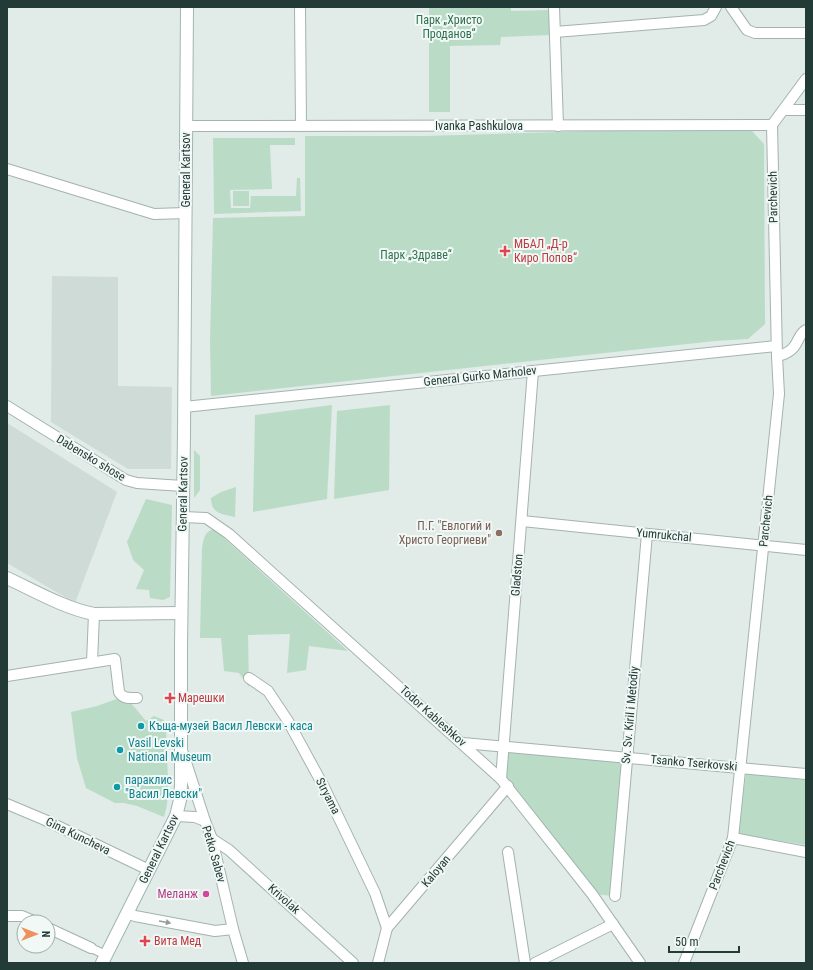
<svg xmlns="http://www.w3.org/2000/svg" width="813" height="970" font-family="'Roboto Condensed',sans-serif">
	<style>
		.built { fill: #cfdbd7 }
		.green { fill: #badcc7 }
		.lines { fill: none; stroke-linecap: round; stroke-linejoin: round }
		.pedestrian-casing { stroke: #a4b3af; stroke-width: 10 }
		.minor-casing { stroke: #a4b3af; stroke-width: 12 }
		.tertiary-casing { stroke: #a4b3af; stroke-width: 14 }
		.secondary-casing { stroke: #a0b6b1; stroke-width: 14 }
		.pedestrian { stroke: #fff; stroke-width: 8 }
		.minor { stroke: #fff; stroke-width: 10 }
		.tertiary { stroke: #fff; stroke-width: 12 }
		.secondary { stroke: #fff; stroke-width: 12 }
		.oneway { fill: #909d9b }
		.health-dot { fill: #e0444e; stroke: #f1f8f5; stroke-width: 1.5 }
		.education-dot { fill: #8d6e63; stroke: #f1f8f5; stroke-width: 1.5 }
		.culture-dot { fill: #0f9aa8; stroke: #f1f8f5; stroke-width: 1.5 }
		.hotel-dot { fill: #d1479c; stroke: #f1f8f5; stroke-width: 1.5 }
		.labels { text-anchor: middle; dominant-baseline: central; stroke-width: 4; stroke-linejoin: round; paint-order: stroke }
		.park-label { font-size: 12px; fill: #2d714f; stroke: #f1f8f5 }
		.street-label { font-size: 12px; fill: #223b37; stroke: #f1f8f5 }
		.health-label { font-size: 12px; fill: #be3a42; stroke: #f1f8f5; text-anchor: start }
		.education-label { font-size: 12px; fill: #785e54; stroke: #f1f8f5; text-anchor: end }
		.culture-label { font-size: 12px; fill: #0d838f; stroke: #f1f8f5; text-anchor: start }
		.hotel-label { font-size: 12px; fill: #b23c85; stroke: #f1f8f5; text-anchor: end }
	</style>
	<rect width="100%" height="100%" fill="#e1ebe8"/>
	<g class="built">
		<path d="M52,276L118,277V386L172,387L171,469H128L51,422Z"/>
		<path d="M7,423L117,492L75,603L7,563Z"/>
	</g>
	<g class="green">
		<path d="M429,7H511V11L549,10L550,35L501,37L500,45L450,46V112H429Z"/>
		<path d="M591,131H752L764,144L765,324L748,339L715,341L211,396L210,340L213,218L305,216V136H425Z"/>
		<path d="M213,138H295V145H270L272,189L230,190L231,208H250L251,196H296L297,178H300L301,211L214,214Z"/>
		<rect x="233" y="191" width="16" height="15"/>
		<path d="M332,405L327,499L253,512L255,415Z"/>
		<path d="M390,405L389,490L334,499L337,411Z"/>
		<path d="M194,450L200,456V490L194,498Z"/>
		<path d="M236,487L235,517C222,514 211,514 211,498L221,492Z"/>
		<path d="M146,499L172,505L170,597L163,600L150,598L149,590L136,589L144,570L133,560L127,542Z"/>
		<path d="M214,529L348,651L309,646L306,670L287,673L290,634L248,635L249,687L239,673L224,671L221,638H200L202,548C204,538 204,532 214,529Z"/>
		<path d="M125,696L146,721L154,716L164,720C167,733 167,747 167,760C168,780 170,798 164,817L137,806L124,803H115L86,788L77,758L71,712L97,706Z"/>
		<path d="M504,746L626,757L615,896L592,894L501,779Z"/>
		<path d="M746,774L806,780V845L738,834Z"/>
	</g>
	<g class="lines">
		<g class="pedestrian-casing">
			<path id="pedestrian" d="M91,948L106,955"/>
		</g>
		<g class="minor-casing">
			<g id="minor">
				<path d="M300,7L301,126"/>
				<path d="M554,7L558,126"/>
				<path d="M731,7L747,30L755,33H806"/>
				<path d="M555,32L704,20L711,16L716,7"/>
				<path d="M784,110H806"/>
				<path d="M186,126L772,125"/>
				<path d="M7,169L154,214L186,213"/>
				<path d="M777,356C782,355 788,353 792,349C798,344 799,333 806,330"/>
				<path d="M7,406L126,480L137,483L183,486"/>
				<path d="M184,407L776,346"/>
				<path d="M183,517L206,518L229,534L501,779L592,894L640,963"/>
				<path d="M522,521L806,550"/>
				<path d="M92,662L94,614"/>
				<path d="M7,676L115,659L119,692C123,699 129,698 137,698"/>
				<path d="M249,678L268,691L288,721L324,787L375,893L387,928"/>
				<path d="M463,743L806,774"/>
				<path d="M183,753L205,821L212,839L233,929L243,963"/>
				<path d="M501,779L533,371"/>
				<path d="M7,804L45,820L149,870"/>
				<path d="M176,816L195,817L205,821"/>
				<path d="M733,838L806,852"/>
				<path d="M212,839L229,850L353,963"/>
				<path d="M508,852L525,963"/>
				<path d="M615,896L647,534"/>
				<path d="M127,913L135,916L215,931L233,929"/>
				<path d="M7,916H22L36,922"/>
				<path d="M48,928L91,948"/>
				<path d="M378,963L387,928L508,786"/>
				<path d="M535,963L613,924"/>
				<path d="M684,963L733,838L779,394L777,356L772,125L806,79"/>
			</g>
		</g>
		<g class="tertiary-casing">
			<path id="tertiary" d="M7,578C35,591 64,608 94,614L181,613"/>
		</g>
		<g class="secondary-casing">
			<path id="secondary" d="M102,963L176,816L180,800L181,785V645L184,433L187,7"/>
		</g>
		<use href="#pedestrian" class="pedestrian"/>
		<use href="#minor" class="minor"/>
		<use href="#tertiary" class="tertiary"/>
		<use href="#secondary" class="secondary"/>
	</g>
	<defs><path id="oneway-solid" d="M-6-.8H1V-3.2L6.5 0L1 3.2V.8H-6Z"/></defs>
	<use class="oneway" href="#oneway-solid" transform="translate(165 922) rotate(10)"/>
	<g class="health-dot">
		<path d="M503 245h4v4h4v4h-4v4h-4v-4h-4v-4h4z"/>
		<path d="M168 692h4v4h4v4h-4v4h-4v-4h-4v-4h4z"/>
		<path d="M143 935h4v4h4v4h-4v4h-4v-4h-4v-4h4z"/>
	</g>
	<circle class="education-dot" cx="499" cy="533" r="4"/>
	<g class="culture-dot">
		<circle cx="141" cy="726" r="4"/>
		<circle cx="120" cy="750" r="4"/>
		<circle cx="117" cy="787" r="4"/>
	</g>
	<circle class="hotel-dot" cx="206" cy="894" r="4"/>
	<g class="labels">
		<g class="park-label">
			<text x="449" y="20">Парк „Христо<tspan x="449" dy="14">Проданов“</tspan></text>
			<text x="416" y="255">Парк „Здраве“</text>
		</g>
		<g class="street-label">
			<text x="479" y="126">Ivanka Pashkulova</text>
			<text transform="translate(186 170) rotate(-90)">General Kartsov</text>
			<text transform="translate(773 197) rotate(-91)">Parchevich</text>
			<text transform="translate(480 376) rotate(-6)">General Gurko Marholev</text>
			<text transform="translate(91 458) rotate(31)">Dabensko shose</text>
			<text transform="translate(183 494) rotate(-89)">General Kartsov</text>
			<text transform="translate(766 521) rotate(-84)">Parchevich</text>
			<text transform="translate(664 535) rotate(5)">Yumrukchal</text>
			<text transform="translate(517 575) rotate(-85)">Gladston</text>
			<text transform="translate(630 715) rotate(-85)">Sv. Sv. Kiril i Metodiy</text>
			<text transform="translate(433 716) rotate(42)">Todor Kableshkov</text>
			<text transform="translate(694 763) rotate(5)">Tsanko Tserkovski</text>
			<text transform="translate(328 796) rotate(63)">Stryama</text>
			<text transform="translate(78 836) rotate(26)">Gina Kuncheva</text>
			<text transform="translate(159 849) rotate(-64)">General Kartsov</text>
			<text transform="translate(214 854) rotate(74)">Petko Sabev</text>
			<text transform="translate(722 865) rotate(-69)">Parchevich</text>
			<text transform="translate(436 871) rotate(-50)">Kaloyan</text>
			<text transform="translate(284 899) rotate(42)">Krivolak</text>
		</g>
		<g class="health-label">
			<text x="514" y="244">МБАЛ „Д-р<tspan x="514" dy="14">Киро Попов“</tspan></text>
			<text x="178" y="698">Марешки</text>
			<text x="154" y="941">Вита Мед</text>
		</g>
		<g class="education-label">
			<text x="491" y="526">П.Г. "Евлогий и<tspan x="491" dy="14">Христо Георгиеви"</tspan></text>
		</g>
		<g class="culture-label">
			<text x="149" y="726">Къща-музей Васил Левски - каса</text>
			<text x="128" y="743">Vasil Levski<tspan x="128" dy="14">National Museum</tspan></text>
			<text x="125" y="780">параклис<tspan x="125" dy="14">"Васил Левски"</tspan></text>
		</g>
		<g class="hotel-label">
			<text x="198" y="894">Меланж</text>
		</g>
	</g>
	<rect width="813" height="970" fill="none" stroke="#223b37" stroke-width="16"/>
	<g transform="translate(36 934) rotate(90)"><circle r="19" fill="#f1f8f5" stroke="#9eaca9"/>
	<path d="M0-3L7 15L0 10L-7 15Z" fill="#ee915c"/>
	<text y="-6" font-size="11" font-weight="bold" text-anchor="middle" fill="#223b37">N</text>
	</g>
	<path d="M669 946v6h70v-6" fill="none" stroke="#223b37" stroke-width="2"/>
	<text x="675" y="946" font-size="12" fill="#223b37" stroke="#f1f8f5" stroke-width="3" paint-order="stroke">50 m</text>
</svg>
